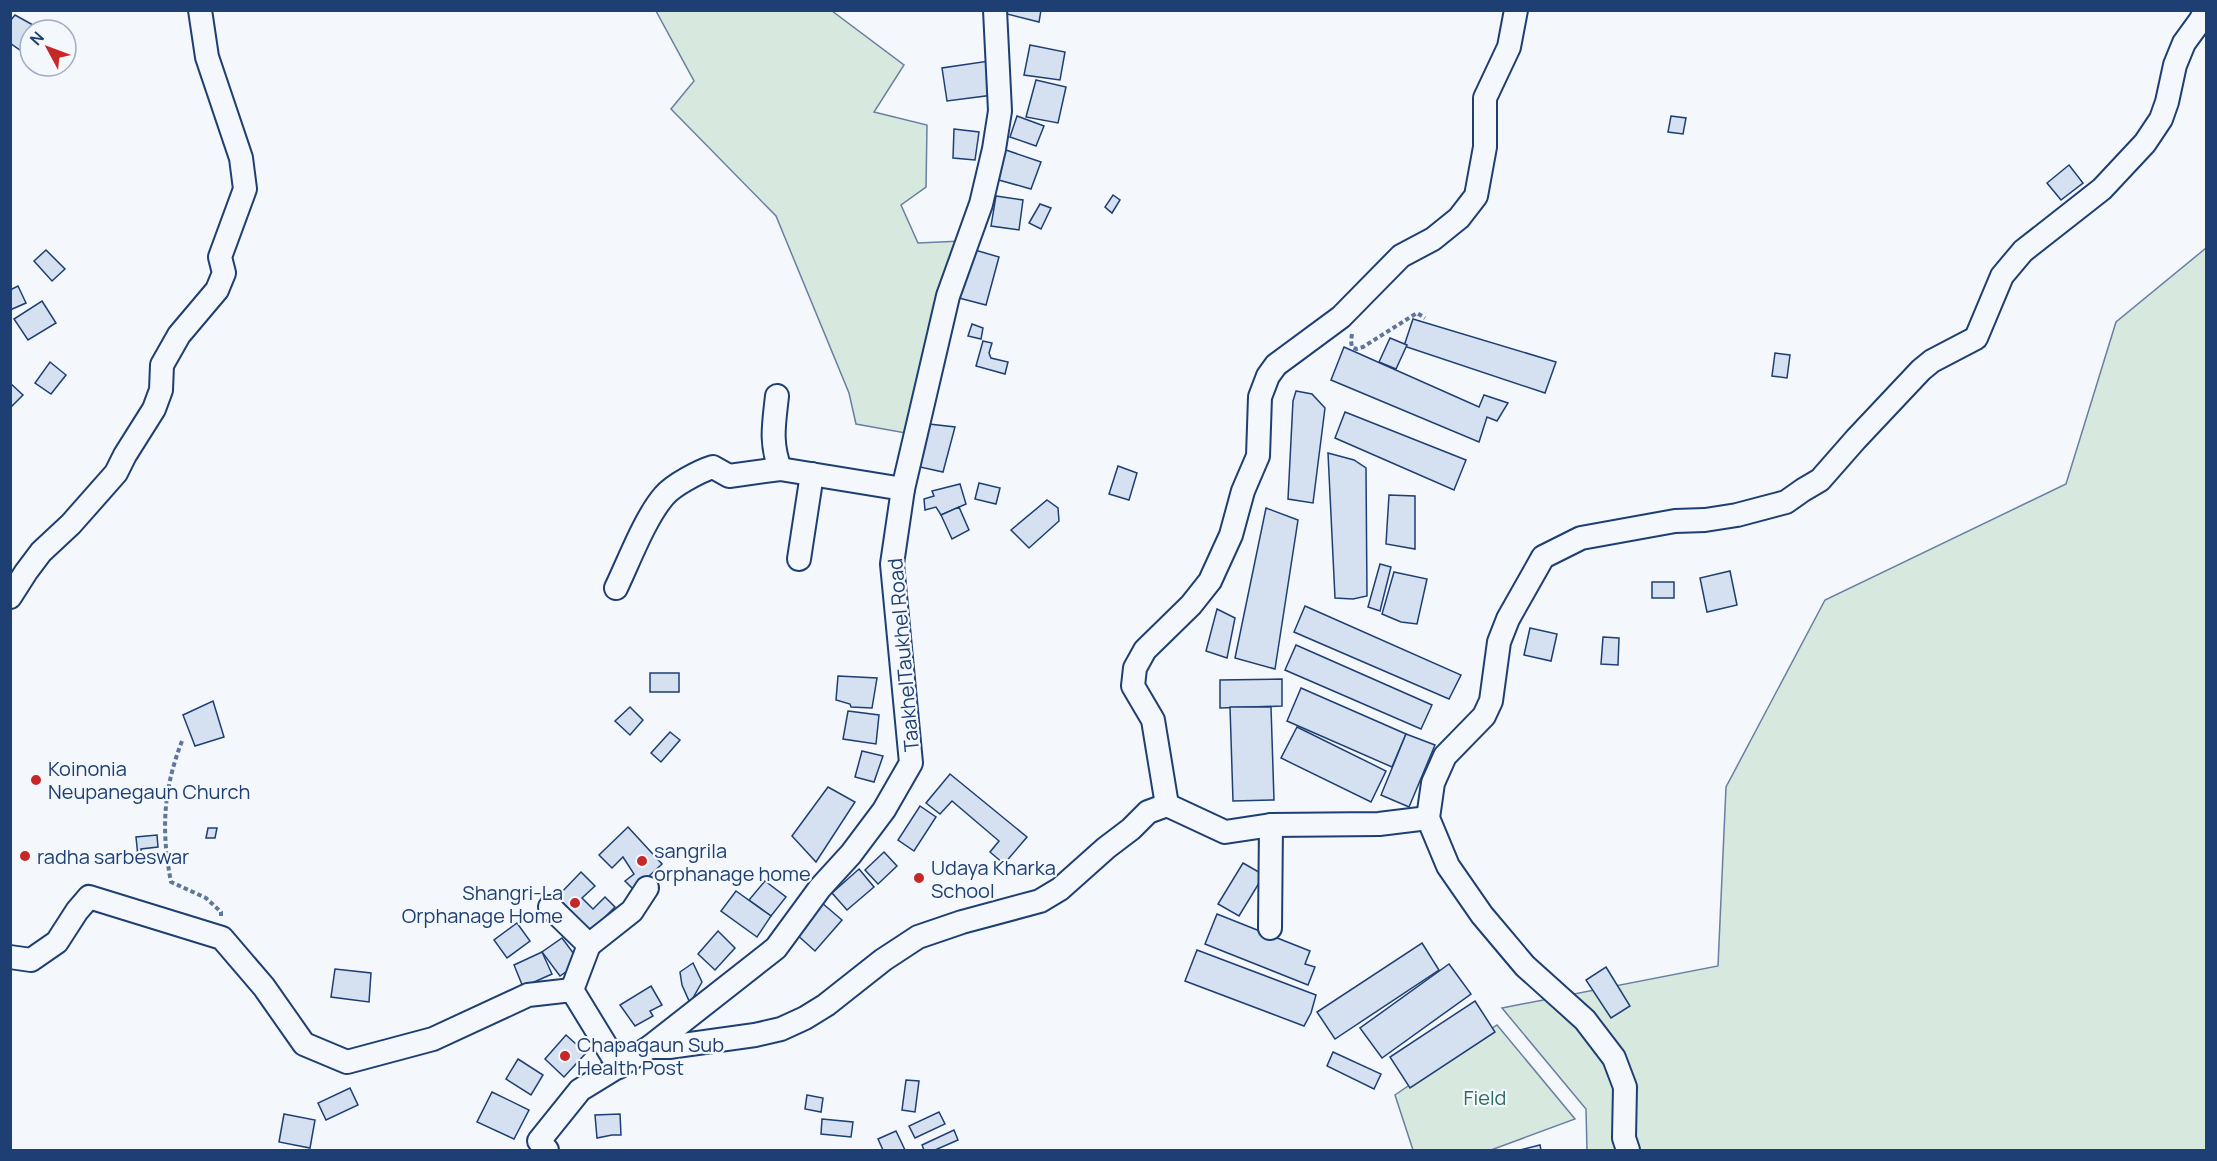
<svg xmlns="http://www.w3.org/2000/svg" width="2217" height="1161" font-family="Manrope,sans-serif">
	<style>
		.green { fill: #d7e8df; stroke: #687fa3; stroke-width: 1.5 }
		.building { fill: #d5e0f0; stroke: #1d3f73; stroke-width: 1.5 }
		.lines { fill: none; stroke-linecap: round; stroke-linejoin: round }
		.minor-casing { stroke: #1d3f73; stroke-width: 26 }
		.path { stroke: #5e769c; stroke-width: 4; stroke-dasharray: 4.5 3; stroke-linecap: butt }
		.minor { stroke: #f4f7fb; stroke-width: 22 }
		.poi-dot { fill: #c62828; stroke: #f4f7fb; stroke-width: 2 }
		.labels { text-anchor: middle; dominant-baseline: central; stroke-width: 4.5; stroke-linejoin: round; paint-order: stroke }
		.street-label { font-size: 20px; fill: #1d3f73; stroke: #f4f7fb }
		.poi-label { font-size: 20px; fill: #1d3f73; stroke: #f4f7fb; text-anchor: start }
		.park-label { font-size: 20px; fill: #2c6c60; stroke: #f4f7fb }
	</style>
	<rect width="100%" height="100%" fill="#f4f7fb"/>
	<g class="green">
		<path d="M656,11H832L904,65L874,112L927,125L926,187L901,205L918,243L961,241L911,434L856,424L849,393L776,216L671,109L694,81Z"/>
		<path d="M2206,248V1150H1587L1586,1109L1502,1008L1718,966L1726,787L1825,600L2066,484L2116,322Z"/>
		<path d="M1497,1025L1575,1119L1491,1150H1413L1395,1095Z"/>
	</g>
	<g class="building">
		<path d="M1007,10H1041L1039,22L1007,14Z"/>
		<path d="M15,15L42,30H30V51L27,55L10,43V21Z"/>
		<path d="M1030,45L1065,52L1060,80L1024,75Z"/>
		<path d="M989,61L993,95L947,101L942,68Z"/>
		<path d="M1036,80L1066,87L1058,123L1026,117Z"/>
		<path d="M1017,116L1044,126L1036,146L1010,137Z"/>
		<path d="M1671,116L1686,118L1683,134L1668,132Z"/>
		<path d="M954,129L979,132L975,160L953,158Z"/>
		<path d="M1003,149L1041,162L1031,189L995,179Z"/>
		<path d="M2069,165L2083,183L2061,200L2047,183Z"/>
		<path d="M1113,195L1120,200L1112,213L1105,207Z"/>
		<path d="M996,196L1023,200L1019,230L991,226Z"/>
		<path d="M1040,204L1051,208L1041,229L1029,223Z"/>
		<path d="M968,248L999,257L986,305L955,297Z"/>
		<path d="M46,250L65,269L52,281L34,261Z"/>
		<path d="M18,286L26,303L10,310V290Z"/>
		<path d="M42,301L56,323L28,340L14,319Z"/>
		<path d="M1413,319L1556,362L1545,393L1404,346Z"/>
		<path d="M972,324L983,328L981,339L968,336Z"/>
		<path d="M1390,338L1407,345L1396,369L1379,362Z"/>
		<path d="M983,341L992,343L989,353L991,358L1008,362L1005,374L976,366Z"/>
		<path d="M1344,347L1479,407L1484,395L1508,403L1497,421L1487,417L1479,442L1331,380Z"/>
		<path d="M1775,353L1790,355L1787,378L1772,376Z"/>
		<path d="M50,362L66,375L51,394L35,383Z"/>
		<path d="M10,383L23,395L10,408Z"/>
		<path d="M1296,391L1312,394L1325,408L1313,503L1288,499L1293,401Z"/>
		<path d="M1345,412L1466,460L1454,490L1335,438Z"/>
		<path d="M929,424L955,427L943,472L920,467Z"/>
		<path d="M1328,453L1354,460L1366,468L1367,596L1353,599L1335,598Z"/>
		<path d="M1118,466L1137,473L1129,500L1109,494Z"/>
		<path d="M979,483L1000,488L996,504L975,499Z"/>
		<path d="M960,484L966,504L941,515L936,507L925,510L924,499L934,496L932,491Z"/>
		<path d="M1389,495L1415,496V549L1386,544Z"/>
		<path d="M1047,500L1058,508L1059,521L1029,548L1011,530Z"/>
		<path d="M959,507L969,530L952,539L941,515Z"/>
		<path d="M1266,508L1298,520L1275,669L1235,658Z"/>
		<path d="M1380,564L1391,567L1380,611L1368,607Z"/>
		<path d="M1730,571L1737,605L1707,612L1700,578Z"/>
		<path d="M1394,572L1427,579L1417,624L1401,622L1382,614Z"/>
		<rect x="1652" y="582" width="22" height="16"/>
		<path d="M1305,606L1461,675L1449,699L1294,632Z"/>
		<path d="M1217,609L1235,618L1227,658L1206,651Z"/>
		<path d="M1530,628L1557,634L1551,661L1524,655Z"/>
		<path d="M1603,637L1619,638L1618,665L1601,664Z"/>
		<path d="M1296,645L1432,705L1421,729L1285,670Z"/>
		<rect x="650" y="673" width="29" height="19"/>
		<path d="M838,676L877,678L872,708L851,707L850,704L836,700Z"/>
		<path d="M1282,679V706L1220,708V680Z"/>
		<path d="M1301,688L1406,734L1392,767L1287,721Z"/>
		<path d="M213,701L224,737L195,746L183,715Z"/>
		<path d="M630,707L643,720L630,735L615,721Z"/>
		<path d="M1230,707H1271L1274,800L1233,801Z"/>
		<path d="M848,711L879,715L876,744L843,739Z"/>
		<path d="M1297,727L1386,771L1371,802L1281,758Z"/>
		<path d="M670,732L680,740L661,762L651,753Z"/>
		<path d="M1406,734L1435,745L1409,807L1381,795Z"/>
		<path d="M862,751L883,756L874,782L855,777Z"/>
		<path d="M950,774L1027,837L1004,864L990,852L999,841L952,801L940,814L926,803Z"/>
		<path d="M828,787L855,802L816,862L792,836Z"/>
		<path d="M920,806L936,817L914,851L898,840Z"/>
		<path d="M628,827L662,864L634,890L625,881L634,874L623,857L612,868L599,855Z"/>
		<path d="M208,828H217L215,838H206Z"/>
		<path d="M157,835L158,847L141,849V857H138L136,837Z"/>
		<path d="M884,852L897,866L878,884L865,870Z"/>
		<path d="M1243,863L1264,875L1239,916L1218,904Z"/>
		<path d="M859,869L874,887L847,910L832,893Z"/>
		<path d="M581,872L595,886L582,898L593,909L605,897L615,907L591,931L557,897Z"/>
		<path d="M765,881L786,897L771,916L749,900Z"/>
		<path d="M736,891L771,916L757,937L721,911Z"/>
		<path d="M822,903L842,920L815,951L795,933Z"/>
		<path d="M1217,914L1310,951L1305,964L1315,967L1308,985L1205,944Z"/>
		<path d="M517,923L530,941L507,958L494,940Z"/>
		<path d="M718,931L735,948L715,970L698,954Z"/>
		<path d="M562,938L580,962L560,976L542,952Z"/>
		<path d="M1422,943L1439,970L1335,1039L1317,1012Z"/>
		<path d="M1197,950L1316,995L1311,1013L1304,1026L1185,981Z"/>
		<path d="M542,952L552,974L523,987L514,965Z"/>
		<path d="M693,963L702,982L690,1003L682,985L680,972Z"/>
		<path d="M1449,964L1471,994L1382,1058L1360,1028Z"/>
		<path d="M1606,967L1630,1006L1611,1018L1586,980Z"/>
		<path d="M335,969L371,973L369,1002L331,997Z"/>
		<path d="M651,986L662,1005L650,1011L653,1016L635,1026L620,1005Z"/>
		<path d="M1475,1001L1495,1032L1410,1088L1390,1057Z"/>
		<path d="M566,1035L586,1053L564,1077L545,1059Z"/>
		<path d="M1333,1052L1381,1074L1374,1089L1327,1066Z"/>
		<path d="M518,1059L543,1075L531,1095L506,1079Z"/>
		<path d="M906,1080L919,1081L915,1112L902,1110Z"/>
		<path d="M350,1088L358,1105L326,1120L318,1103Z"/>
		<path d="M492,1092L529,1110L514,1139L477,1122Z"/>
		<path d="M807,1095L823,1098L821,1112L805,1109Z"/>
		<path d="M939,1112L945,1124L915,1138L909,1126Z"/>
		<path d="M284,1114L315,1120L310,1148L279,1142Z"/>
		<path d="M620,1114L621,1135H612L597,1138L595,1115Z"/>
		<path d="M822,1119L853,1122L851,1137L821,1134Z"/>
		<path d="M954,1130L958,1140L935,1150H924L922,1145Z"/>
		<path d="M896,1131L905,1150H883L878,1139Z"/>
		<path d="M1540,1145L1541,1150H1520Z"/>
	</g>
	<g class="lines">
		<g class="minor-casing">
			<g id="minor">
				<path d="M777,396C774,424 770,442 780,469"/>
				<path d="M799,559L812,474"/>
				<path d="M616,588C629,561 645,518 664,496C673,485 700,471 713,467L729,476L780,469L903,489"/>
				<path d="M10,597L26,572L41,552L71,524L116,473L125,455L154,409L161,390L162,365L179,335L217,290L224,273L220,257L245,189L241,158L207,57L200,10"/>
				<path d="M1167,805L1153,720L1133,686L1135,668L1145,650L1191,605L1210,581L1231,535L1243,491L1258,456L1260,397L1268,376L1276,365L1341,317L1401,256L1433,239L1459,218L1476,196L1485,147V98L1509,47L1516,10"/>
				<path d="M550,907L589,945L572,990"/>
				<path d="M1270,928L1271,825"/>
				<path d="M589,945L632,911L647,888"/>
				<path d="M10,957L31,960L57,942L77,911L89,897L222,938L264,987L304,1044L347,1062L433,1039L528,995L572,990L619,1067"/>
				<path d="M650,1047H669L755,1035L781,1029L805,1018L826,1005L883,960L918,937L962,922L1040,901L1060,889L1106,848L1131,829L1148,812L1167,805L1225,832L1271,825L1379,824L1428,818"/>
				<path d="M547,1150L539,1141L580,1090L650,1047L776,948L820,888L851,854L884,810L911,763L892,564L903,489L948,296L981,204L994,149L1000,111L995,10"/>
				<path d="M1628,1150L1624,1138L1625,1087L1614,1058L1585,1020L1525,966L1482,915L1448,866L1428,818L1433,783L1445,756L1484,716L1491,701L1499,642L1508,619L1543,557L1581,538L1675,521L1705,520L1737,515L1786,502L1803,490L1820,480L1856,439L1921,370L1932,361L1976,338L2002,276L2023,251L2102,189L2145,143L2161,119L2167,102L2175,65L2184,43L2200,21L2206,10"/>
			</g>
		</g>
		<g class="path">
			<path d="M1352,334L1351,341L1352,347L1356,349L1363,347L1417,313L1425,318"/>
			<path d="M182,741C163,790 161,831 171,882L206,898L221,912V916"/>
		</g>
		<use href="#minor" class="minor"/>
	</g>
	<g class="poi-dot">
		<circle cx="36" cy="780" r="6"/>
		<circle cx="25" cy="856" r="6"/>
		<circle cx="642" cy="861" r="6"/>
		<circle cx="919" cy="878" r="6"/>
		<circle cx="575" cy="903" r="6"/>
		<circle cx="565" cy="1056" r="6"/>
	</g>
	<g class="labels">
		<g class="street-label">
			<text transform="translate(903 655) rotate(-95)">TaakhelTaukhel Road</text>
		</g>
		<g class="poi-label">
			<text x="48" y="768">Koinonia<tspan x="48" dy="23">Neupanegaun Church</tspan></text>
			<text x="654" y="850">sangrila<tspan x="654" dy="23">orphanage home</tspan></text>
			<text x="37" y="856">radha sarbeswar</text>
			<text x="931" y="867">Udaya Kharka<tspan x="931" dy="23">School</tspan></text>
			<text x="563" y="892" text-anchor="end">Shangri-La<tspan x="563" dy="23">Orphanage Home</tspan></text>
			<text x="577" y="1044">Chapagaun Sub<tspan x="577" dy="23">Health Post</tspan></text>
		</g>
		<g class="park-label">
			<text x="1485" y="1097">Field</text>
		</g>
	</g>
	<rect width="2217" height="1161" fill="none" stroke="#1d3f73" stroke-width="24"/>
	<g transform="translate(48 48) rotate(311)"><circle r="28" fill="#f4f7fb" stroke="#9eadc5" stroke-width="1.5"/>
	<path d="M0-4.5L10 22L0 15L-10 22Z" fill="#c62828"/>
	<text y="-9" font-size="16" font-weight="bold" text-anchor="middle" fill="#1d3f73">N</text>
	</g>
</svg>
